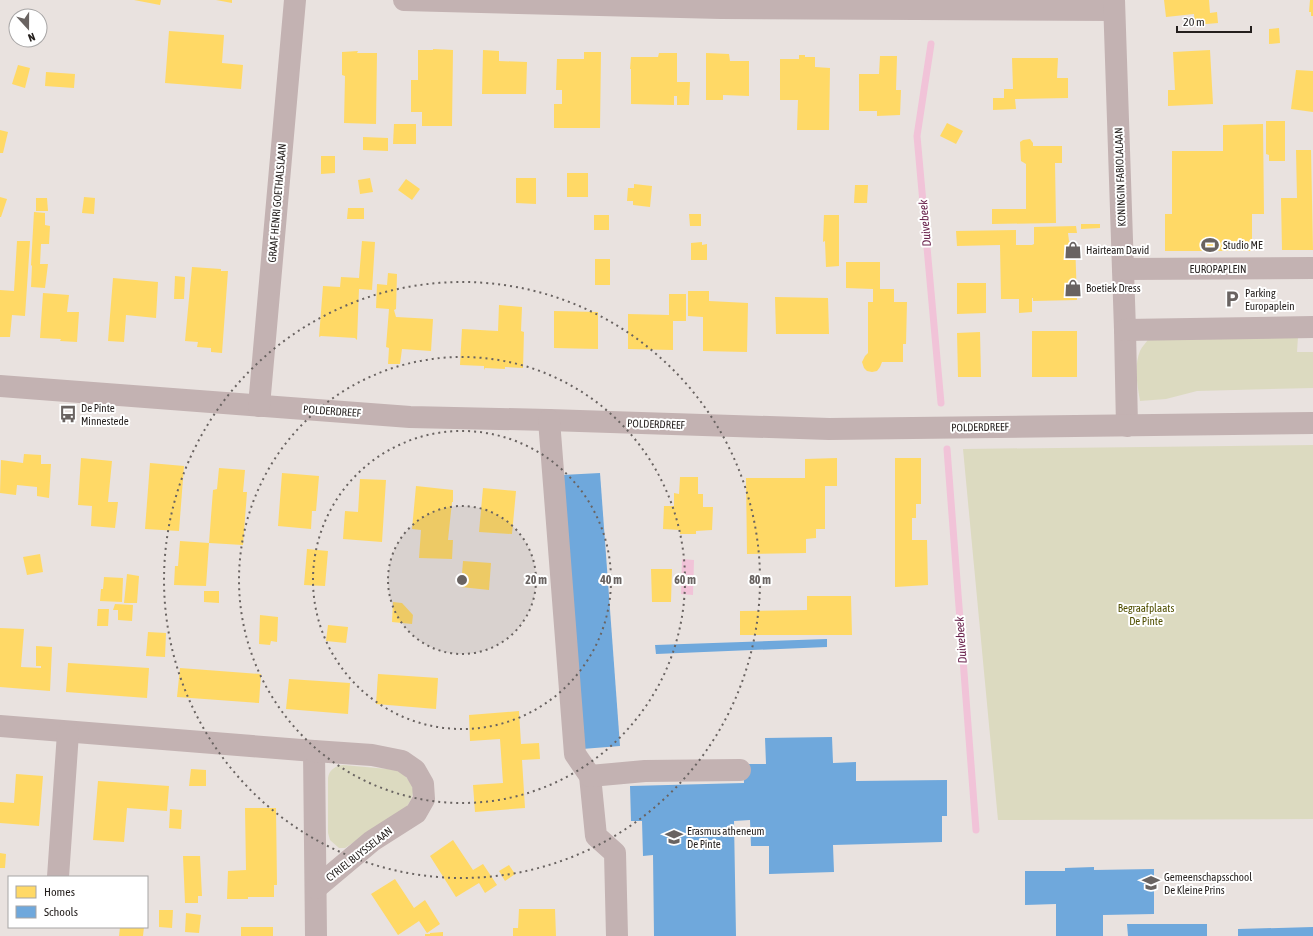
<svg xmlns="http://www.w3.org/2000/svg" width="1313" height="936" font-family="'Asap Condensed',sans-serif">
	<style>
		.green { fill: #dcdac0 }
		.water { fill: #f1c3d8 }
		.homes { fill: #ffd966 }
		.schools { fill: #6fa8dc }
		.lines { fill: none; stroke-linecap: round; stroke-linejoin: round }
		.stream { stroke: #f1c3d8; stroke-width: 7 }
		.minor { stroke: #c3b2b2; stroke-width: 22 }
		.ring { fill: none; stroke: #696361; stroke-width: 2; stroke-dasharray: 2 4 }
		.labels { text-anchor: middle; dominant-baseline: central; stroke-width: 4; stroke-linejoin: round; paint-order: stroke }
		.street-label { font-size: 11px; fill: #241f1d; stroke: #fff }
		.poi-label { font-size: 11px; fill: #241f1d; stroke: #fff; text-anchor: start }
		.park-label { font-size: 11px; fill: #514f01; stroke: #fff }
		.water-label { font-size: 12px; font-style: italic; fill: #69224c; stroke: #fff }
		.centre { fill: #696361; stroke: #fff; stroke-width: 2 }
		.ring-label { font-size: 12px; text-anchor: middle; font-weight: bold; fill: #696361; stroke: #fff; stroke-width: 4; stroke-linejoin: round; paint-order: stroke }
	</style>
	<rect width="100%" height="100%" fill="#e9e2df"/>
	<g class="green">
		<path d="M1298,337L1297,352H1313V388L1197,391L1166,399L1140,401C1137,384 1134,366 1140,351C1142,346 1147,342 1149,338Z"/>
		<path d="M1313,445V819L998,820L963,449Z"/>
		<path d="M343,765L399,770C413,784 419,789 406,808L345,848H339L330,840L328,833V778C329,770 335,766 343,765Z"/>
	</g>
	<path class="water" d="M682,559L694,560L693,595L681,594Z"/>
	<g class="homes">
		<path d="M134,0H161L160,5Z"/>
		<path d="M216,0H232V3Z"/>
		<path d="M1164,0H1209L1210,13L1217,12L1218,23L1195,25L1194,14L1166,17Z"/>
		<path d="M1310,0H1313V16H1311V12H1309Z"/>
		<path d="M1279,28L1280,43L1269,44V29Z"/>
		<path d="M169,31L224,35L222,63L243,65L241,89L165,83Z"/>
		<path d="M433,49L453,50L452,126H422V112H411V80H418V50H433Z"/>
		<path d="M483,50L499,51V61L527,62L526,94H482Z"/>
		<path d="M1210,50L1213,104L1168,106V90H1175L1173,52Z"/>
		<path d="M358,51L357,53H377L376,124L344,123L345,76L342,75V52Z"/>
		<path d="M584,52H601L600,128H554V104H562V90H556L557,59H584Z"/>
		<path d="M659,53H677V82H690L689,105H677V96H674V105L631,104V69H630L631,57H658Z"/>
		<path d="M706,53L729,54L730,61H749V96L723,95V100H706Z"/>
		<path d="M799,55H805V57H815V67L830,68L829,130H797L798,100H780V59H799Z"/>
		<path d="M880,56H897L896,90H901L900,115L877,116V111H859V74H879Z"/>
		<path d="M1012,58H1058L1057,78H1068V98L1015,99L1016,109L993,110V98H1004V89H1013Z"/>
		<path d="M18,65L30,68L25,88L12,84Z"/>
		<path d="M1296,70L1313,71V112L1291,109Z"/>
		<path d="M46,72L75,74L74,88L45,86Z"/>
		<path d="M1266,121H1285V161H1269V155L1266,154Z"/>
		<path d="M947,123L963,131L956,144L940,136Z"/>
		<path d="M394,124H416V144H393Z"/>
		<path d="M1263,124L1264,214H1252V251H1165V214H1172V151H1223V125Z"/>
		<path d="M0,130L8,132L3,153H0Z"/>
		<path d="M363,137L388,138V151L363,150Z"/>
		<path d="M1030,139L1033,143V146H1062V163H1055L1056,223L992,224V209H1026V164L1021,161L1020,142L1023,140Z"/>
		<path d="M1296,150H1311L1313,250H1282L1281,198H1297Z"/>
		<path d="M321,156H335V173L321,174Z"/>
		<rect x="567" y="173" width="21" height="24"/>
		<path d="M370,178L373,192L360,194L358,180Z"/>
		<path d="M516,178H536V204L516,203Z"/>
		<path d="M406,179L420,189L412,200L398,190Z"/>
		<path d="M634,184L652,186L650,207L633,205V201H627L628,188H634Z"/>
		<path d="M855,185H868L867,203H854Z"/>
		<path d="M0,197L7,199L1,217H0Z"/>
		<path d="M84,197L95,198L94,214L82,213Z"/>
		<path d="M36,198H47L48,211H36Z"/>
		<path d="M348,208H364V219H347Z"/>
		<path d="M34,212L45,213V225L50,226L49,244H41L40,264H48L45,288L31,287L32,266L31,265Z"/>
		<path d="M689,214H701V226H690Z"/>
		<rect x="594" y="215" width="15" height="15"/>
		<path d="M824,215H839V266L826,267L825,241L823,242Z"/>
		<path d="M1081,224H1100V228L1081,229Z"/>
		<path d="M1076,226L1077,233H1068L1069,241H1075L1077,300L1033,301V298H1032V312L1019,313V299H1001L1000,245L957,246L956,231L1016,230V245H1032L1034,244V227Z"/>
		<path d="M17,241H30L25,316L12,315L10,337H0V290L14,291Z"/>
		<path d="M362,241L375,242L372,290L359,289L357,340L355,338L321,336L319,337L323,286L340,287L341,277L359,278Z"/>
		<path d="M702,242V245L707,244V260H691V243Z"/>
		<rect x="595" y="259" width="15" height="26"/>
		<path d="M846,262H880V289H894V302H907L906,344H903V362H882L880,367L877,371L872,372L867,371L864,368L862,362L865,356L868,353V302H873V289L846,288Z"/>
		<path d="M192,267L221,269V271H228L222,353L211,352V348L197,347L198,342L185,341Z"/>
		<path d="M388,273L397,274L396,309L394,310L396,317L433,319L431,351L402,349L400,364H388L389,348L386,347L389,309L376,308L377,284L387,285Z"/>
		<path d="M175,276L185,277L184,299H174Z"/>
		<path d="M113,278L158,282L156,318L126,315L124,342L108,341Z"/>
		<path d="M957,283H986V313L957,314Z"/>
		<path d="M688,291H709V301L748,303L747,352L703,351V317L688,316Z"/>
		<path d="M43,293L69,295L67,312H79L77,342L60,341L61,339L40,338Z"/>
		<path d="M669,294H686V321H673V350L628,349V314L669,315Z"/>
		<path d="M775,297L828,298L829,334H776Z"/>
		<path d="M499,305L522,307L521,331L524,332L523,368L505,367V369L485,368L484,370V366L460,365L462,329L498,331Z"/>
		<path d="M554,311L598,312V349L554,348Z"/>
		<rect x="1032" y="331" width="45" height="46"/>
		<path d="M980,332L981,377H958L957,333Z"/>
		<path d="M24,454L41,455V464H51L49,498L37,496V487L17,485L16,495L0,493L1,460L23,463Z"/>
		<path d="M81,458L112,461L108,502H118L115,528L91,526L92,506L78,505Z"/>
		<path d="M837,458V486H825V529H816V538L806,539V553L747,554L746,478H805V459Z"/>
		<path d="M895,458H921V504H916V518H912V540H927L928,585L895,587Z"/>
		<path d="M150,463L184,466L179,531L145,529Z"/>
		<path d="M219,468L245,470L243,492H247L243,545L209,543L213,490L217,489Z"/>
		<path d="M282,473L319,476L316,511H312L311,529L278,526Z"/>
		<path d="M680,477H698V494H703V507H713L712,530L696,531V534H680V530L663,529L664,506H674V493L679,494Z"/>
		<path d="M360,479L386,480L382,542L343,539L345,511L358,512Z"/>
		<path d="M416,486L453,490V502H452L448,540H453L452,559L419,558L421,530L412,529Z"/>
		<path d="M483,488L516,491L512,534L479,532Z"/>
		<path d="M180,541L209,543L206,586L174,585L175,566H178Z"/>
		<path d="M307,549L328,551L325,586L304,585Z"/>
		<path d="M40,554L43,572L27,575L23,557Z"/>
		<path d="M463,561L491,563L489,590L461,587Z"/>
		<path d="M651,569H672L671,602H652Z"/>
		<path d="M127,574L139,576L137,603H124Z"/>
		<path d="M104,577L123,578L122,602L100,601L101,589H103Z"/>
		<path d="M204,591H219V603L204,602Z"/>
		<path d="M807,596H851L852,635H740V611L807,610Z"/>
		<path d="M393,602L402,603L413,615L412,624L392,622Z"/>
		<path d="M115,604L133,605L132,621L118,620V610H113Z"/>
		<path d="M98,609H109L108,626H97Z"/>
		<path d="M260,615L278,617L277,642L271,641L270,645L259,644Z"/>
		<path d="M328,625L348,627L346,643L326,641Z"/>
		<path d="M0,628L24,629L21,667L41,668V666H36V646L52,647L50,691L0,687Z"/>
		<path d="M148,632L166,633L165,657L146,656Z"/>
		<path d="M68,663L149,668L147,698L66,692Z"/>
		<path d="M180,668L261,674L259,703L177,697Z"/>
		<path d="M378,674L438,678L436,709L376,704Z"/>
		<path d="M289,679L350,683L348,714L286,709Z"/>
		<path d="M519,711L521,744L539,743L540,759L522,760L525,808L475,812L473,785L503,783L500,739L470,741L469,715Z"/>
		<path d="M191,769L206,770V786H189Z"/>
		<path d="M16,774L43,776L39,826L0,823V802L14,803Z"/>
		<path d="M98,781L169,786L167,811L127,808L124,842L93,840Z"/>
		<path d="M245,808H276L277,885H274V897H248V899H227L228,871L246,870Z"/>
		<path d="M170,809L182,810L181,829L169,828Z"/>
		<path d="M453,840L473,870L483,864L497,885L485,893L479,883L456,897L430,856Z"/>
		<path d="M0,853L6,854L5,868H0Z"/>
		<path d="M183,856H200L202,896H198V903H185Z"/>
		<path d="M509,865L515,874L505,881L499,871Z"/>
		<path d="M395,879L414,908L425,900L440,924L427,933L419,921L398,935L371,894Z"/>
		<path d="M519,909H555L556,936H513V928H518Z"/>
		<path d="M159,910H173L172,928L159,927Z"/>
		<path d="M186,913L201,915L199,933L185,932Z"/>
		<path d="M120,927H144L143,936H119Z"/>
		<rect x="241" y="927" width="32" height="9"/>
		<path d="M443,932V936H425V934H430V933Z"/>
	</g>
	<g class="schools">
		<path d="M600,473L620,746L582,749L562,475Z"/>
		<path d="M827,639V647L656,654L655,645Z"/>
		<path d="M832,737L833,763L856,762V781L947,780V816H942V842L833,845L834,872L769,874V846H751L750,820L734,821L736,936H654L653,855L643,856L642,821H631L630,786L744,783L743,764H766L765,738Z"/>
		<path d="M1094,867V870L1154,869V914L1103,915V936H1056V904L1025,905V871H1065V868Z"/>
		<path d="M1127,924H1207V936H1128Z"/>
		<path d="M1313,927V936H1238V929Z"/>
	</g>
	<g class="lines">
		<g class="stream">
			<path d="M931,44L917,136L941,403"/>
			<path d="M947,449L976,830"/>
		</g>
		<g class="minor">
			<path d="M404,0L721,8L1114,10"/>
			<path d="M1114,0L1125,330L1127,426"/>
			<path d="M1123,269L1313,268"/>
			<path d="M1125,330L1313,327"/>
			<path d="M0,386L410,417L549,420L829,429L1313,423"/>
			<path d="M259,406L295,0"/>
			<path d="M549,420L575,754L590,776L596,836L615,853L617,936"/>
			<path d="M0,726L314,751L316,936"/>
			<path d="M314,751L372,755L402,761L415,770L423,784L424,799L416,813L372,841L316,888"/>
			<path d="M590,776L645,771L740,770"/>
			<path d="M58,877L68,733"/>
		</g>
	</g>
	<circle cx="462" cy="580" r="74" fill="#696361" fill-opacity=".12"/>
	<g class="ring">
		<circle cx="462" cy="580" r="74"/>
		<circle cx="462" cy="580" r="149"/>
		<circle cx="462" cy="580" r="223"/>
		<circle cx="462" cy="580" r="298"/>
	</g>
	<defs>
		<g id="stadium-bare" transform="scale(1.38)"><path d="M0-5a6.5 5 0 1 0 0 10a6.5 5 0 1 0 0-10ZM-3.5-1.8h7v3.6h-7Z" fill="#696361" stroke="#fff" stroke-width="2.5" paint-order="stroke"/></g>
		<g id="shop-bare" transform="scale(1.38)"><path d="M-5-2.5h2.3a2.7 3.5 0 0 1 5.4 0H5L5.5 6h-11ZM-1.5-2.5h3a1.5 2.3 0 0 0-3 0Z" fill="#696361" stroke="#fff" stroke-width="2.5" paint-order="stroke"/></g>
		<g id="parking-bare" transform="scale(1.38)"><path d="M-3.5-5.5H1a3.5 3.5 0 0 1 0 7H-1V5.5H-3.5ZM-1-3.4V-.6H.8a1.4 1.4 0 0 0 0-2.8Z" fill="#696361" stroke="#fff" stroke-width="2.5" paint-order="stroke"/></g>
		<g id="bus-bare" transform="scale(1.38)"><path d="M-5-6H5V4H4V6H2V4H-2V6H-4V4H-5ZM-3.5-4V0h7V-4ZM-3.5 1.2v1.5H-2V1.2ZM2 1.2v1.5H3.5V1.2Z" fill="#696361" stroke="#fff" stroke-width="2.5" paint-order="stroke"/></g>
		<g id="school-bare" transform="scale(1.38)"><path d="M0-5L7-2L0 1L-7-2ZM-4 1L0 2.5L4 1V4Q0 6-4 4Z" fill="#696361" stroke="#fff" stroke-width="2.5" paint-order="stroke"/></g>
	</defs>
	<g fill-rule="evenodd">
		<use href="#stadium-bare" x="1210" y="245"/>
		<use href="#shop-bare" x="1073" y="250"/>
		<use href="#shop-bare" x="1073" y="288"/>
		<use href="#parking-bare" x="1232" y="299"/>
		<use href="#bus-bare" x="68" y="414"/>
		<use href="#school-bare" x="674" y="837"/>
		<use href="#school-bare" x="1151" y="883"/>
	</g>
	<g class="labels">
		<g class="street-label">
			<text transform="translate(1120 177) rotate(-92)">KONINGIN FABIOLALAAN</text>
			<text transform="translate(277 203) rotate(-85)">GRAAF HENRI GOETHALSLAAN</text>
			<text x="1218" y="269">EUROPAPLEIN</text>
			<text transform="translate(332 411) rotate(4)">POLDERDREEF</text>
			<text transform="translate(656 424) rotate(2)">POLDERDREEF</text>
			<text transform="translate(980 427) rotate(-1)">POLDERDREEF</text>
			<text transform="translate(359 854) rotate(-38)">CYRIEL BUYSSELAAN</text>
		</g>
		<g class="poi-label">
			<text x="1223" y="245">Studio ME</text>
			<text x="1086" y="250">Hairteam David</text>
			<text x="1086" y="288">Boetiek Dress</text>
			<text x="1245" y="293">Parking<tspan x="1245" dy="13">Europaplein</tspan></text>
			<text x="81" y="408">De Pinte<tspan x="81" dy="13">Minnestede</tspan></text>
			<text x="687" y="831">Erasmus atheneum<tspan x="687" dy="13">De Pinte</tspan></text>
			<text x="1164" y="877">Gemeenschapsschool<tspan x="1164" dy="13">De Kleine Prins</tspan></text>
		</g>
		<g class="park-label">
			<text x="1146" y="608">Begraafplaats<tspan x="1146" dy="13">De Pinte</tspan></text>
		</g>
		<g class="water-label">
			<text transform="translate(925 223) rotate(-95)">Duivebeek</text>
			<text transform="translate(961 640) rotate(-94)">Duivebeek</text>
		</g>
	</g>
	<circle cx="462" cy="580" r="6" class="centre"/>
	<g class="ring-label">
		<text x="536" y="584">20 m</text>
		<text x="611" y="584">40 m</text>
		<text x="685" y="584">60 m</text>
		<text x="760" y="584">80 m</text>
	</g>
	<rect x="8" y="876" width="140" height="52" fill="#ffffff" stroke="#a7a5a5"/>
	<rect x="16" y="886" width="20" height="12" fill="#ffd966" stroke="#a7a5a5"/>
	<text x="44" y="896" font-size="12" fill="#241f1d">Homes</text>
	<rect x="16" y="906" width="20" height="12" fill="#6fa8dc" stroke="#a7a5a5"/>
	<text x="44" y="916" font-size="12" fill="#241f1d">Schools</text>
	<g transform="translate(28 28) rotate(159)"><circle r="19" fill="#ffffff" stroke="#a7a5a5"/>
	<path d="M0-3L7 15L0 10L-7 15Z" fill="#696361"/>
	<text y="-6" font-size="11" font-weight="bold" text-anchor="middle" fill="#241f1d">N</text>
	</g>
	<path d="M1177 26v6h74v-6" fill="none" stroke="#241f1d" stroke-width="2"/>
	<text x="1183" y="26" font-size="12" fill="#241f1d" stroke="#ffffff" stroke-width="3" paint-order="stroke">20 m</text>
</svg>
